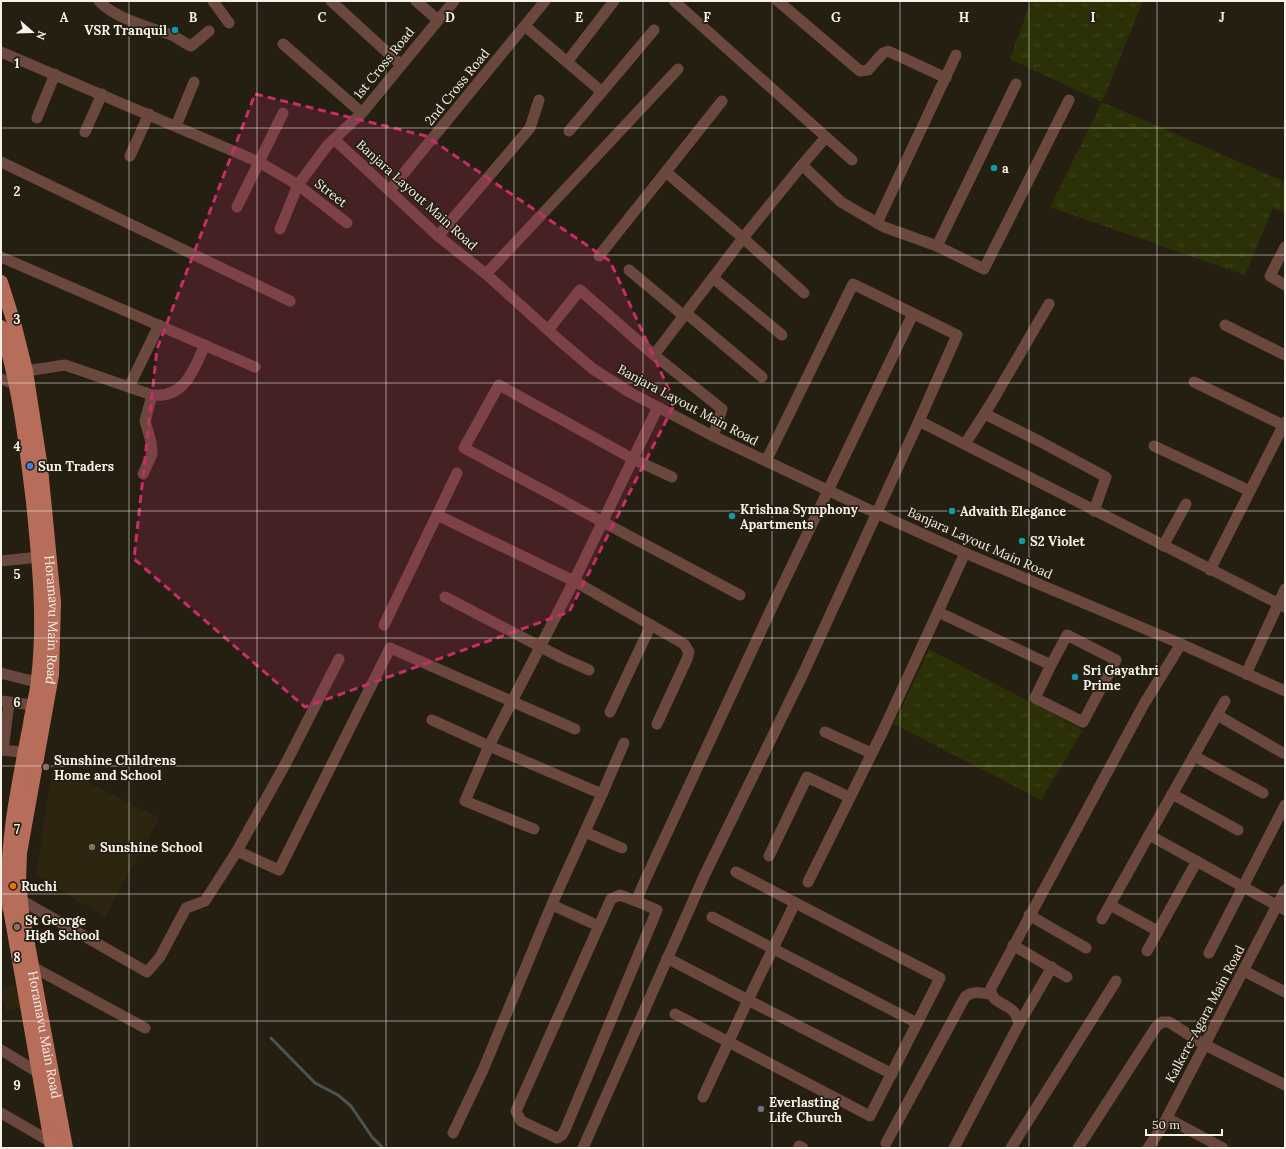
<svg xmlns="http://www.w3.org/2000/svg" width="1286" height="1149" font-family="Lora,serif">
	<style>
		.built { fill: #2e2511 }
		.grass { fill: url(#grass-tufts) }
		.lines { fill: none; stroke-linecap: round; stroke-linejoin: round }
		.stream { stroke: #4c5454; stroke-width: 3 }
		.minor { stroke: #6b483e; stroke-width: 11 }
		.major { stroke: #b66e5b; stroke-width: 14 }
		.marked { fill: #c72e69; fill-opacity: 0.2; stroke: #c72e69; stroke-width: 3; stroke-dasharray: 8 5; stroke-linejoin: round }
		.grid { fill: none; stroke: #f5f1e8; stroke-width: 1; stroke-opacity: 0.55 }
		.culture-dot { fill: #0f9aa8; stroke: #251f12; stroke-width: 1.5 }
		.shop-dot { fill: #3f7fe0; stroke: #251f12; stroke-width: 1.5 }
		.education-dot { fill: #8d6e63; stroke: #251f12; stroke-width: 1.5 }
		.food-dot { fill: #e8710a; stroke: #251f12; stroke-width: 1.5 }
		.worship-dot { fill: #6b7280; stroke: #251f12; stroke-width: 1.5 }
		.labels { text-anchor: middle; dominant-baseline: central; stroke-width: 3.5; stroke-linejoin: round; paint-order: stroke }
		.poi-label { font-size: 13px; font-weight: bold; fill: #f5f1e8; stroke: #251f12; text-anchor: start }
		.street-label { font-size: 13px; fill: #f5f1e8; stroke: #251f12 }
		.grid-label { font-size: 13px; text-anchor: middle; font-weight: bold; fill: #f5f1e8; stroke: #251f12; stroke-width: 3.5; stroke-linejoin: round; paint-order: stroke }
	</style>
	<defs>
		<pattern id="grass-tufts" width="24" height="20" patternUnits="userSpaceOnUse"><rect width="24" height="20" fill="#2c3006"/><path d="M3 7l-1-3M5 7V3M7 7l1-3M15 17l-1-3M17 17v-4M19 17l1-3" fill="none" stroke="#41441e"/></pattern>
	</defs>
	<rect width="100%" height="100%" fill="#251f12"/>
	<g class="built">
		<path d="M53,765L159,818L105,917L36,875Z"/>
		<path d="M14,984L22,1006L7,1012L1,996V989Z"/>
	</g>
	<g class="grass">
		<path d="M1031,1H1143L1102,102L1285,182V213L1273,208L1245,275L1050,207L1102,102L1010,59Z"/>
		<path d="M929,649L1083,730L1041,800L894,724Z"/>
	</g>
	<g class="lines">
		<path class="stream" d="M271,1038L315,1083L338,1095L351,1106L372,1137L383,1148"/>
		<g class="minor">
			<path d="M99,1C114,18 151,28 172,35C178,38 184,43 191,46L209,31"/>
			<path d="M213,1L229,23"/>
			<path d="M331,1L401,65"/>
			<path d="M416,1L438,20"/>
			<path d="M674,1L826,137L802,165"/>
			<path d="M778,1L860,71L868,70L883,53L888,51L946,78"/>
			<path d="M525,26L602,92"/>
			<path d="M283,44L362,113"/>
			<path d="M1,52L259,162L298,185L327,146L334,139L438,236L486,274L559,340L593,369L631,393L713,436L876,513L965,553L1181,644L1285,691"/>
			<path d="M567,62L614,1"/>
			<path d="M37,118L55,74"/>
			<path d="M176,126L194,82"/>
			<path d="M569,131L654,30"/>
			<path d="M85,132L102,94"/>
			<path d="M826,137L852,160"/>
			<path d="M334,139L362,113L454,1"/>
			<path d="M130,156L149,114"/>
			<path d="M1,162L290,301"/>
			<path d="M390,190L545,1"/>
			<path d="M237,207L283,113"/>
			<path d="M877,223L956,55"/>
			<path d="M280,229L298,185L347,223"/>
			<path d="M438,236L530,128L539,100"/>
			<path d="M937,246L1016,84"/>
			<path d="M1285,247L1270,276L1285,285"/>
			<path d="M599,256L722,101"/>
			<path d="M1,257L255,367"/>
			<path d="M629,270L684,316"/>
			<path d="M486,274L678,69"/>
			<path d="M713,278L782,335"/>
			<path d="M804,293L743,238L802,165L841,202L884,227L937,246L984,269L1069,100"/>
			<path d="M686,313L762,377"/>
			<path d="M1225,325L1285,355"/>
			<path d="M548,330L580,290L654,355L722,409L713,436"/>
			<path d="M654,355L743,238L666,172"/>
			<path d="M1,379L16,384L26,371L65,365L152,395C185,399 194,369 205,345"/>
			<path d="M1194,382L1285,426"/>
			<path d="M129,387L159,325"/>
			<path d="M985,414L1039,441L1106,477L1094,511"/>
			<path d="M965,444L990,405L1049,304"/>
			<path d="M1154,446L1250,491"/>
			<path d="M766,461L853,284L957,335L919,421"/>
			<path d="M143,474L152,454L151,442L145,421L152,395"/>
			<path d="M672,477L633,459L499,385L464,448L740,595"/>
			<path d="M437,515L457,473"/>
			<path d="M1163,546L1186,504"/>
			<path d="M1,561L39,557L44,554"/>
			<path d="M1210,570L1285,422"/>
			<path d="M445,597L562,658L589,670"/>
			<path d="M938,612L1051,665L1067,635L1116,660L1083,722L1035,698L1051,665"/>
			<path d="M384,625L437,515L574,581L684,644L689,652L687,659L657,724"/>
			<path d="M339,659L287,761L237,851L279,870L390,648L575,729"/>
			<path d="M1,673L28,680L38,681"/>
			<path d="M1246,674L1285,589"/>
			<path d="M1,701L33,705"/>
			<path d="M610,712L651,625"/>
			<path d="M1217,715L1225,701"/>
			<path d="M432,720L489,746L465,801L534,829"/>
			<path d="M825,732L871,753"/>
			<path d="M1,750L32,753"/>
			<path d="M3,750L9,703"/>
			<path d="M1283,753L1217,715L1149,835L1285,910"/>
			<path d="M1194,756L1263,793"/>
			<path d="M602,794L624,743"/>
			<path d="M1172,794L1238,830"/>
			<path d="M585,832L622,848"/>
			<path d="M769,856L807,777L849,797"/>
			<path d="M808,882L882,733L965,553"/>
			<path d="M636,901L620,895L611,899L516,1111L521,1121L557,1138L562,1135L565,1130L657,910L636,901L647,876L773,605L913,314"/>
			<path d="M552,905L592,923"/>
			<path d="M1110,905L1158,931L1197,861"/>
			<path d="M1,906L21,900L147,972L160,957L186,908L205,901L237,851"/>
			<path d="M1029,915L1086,948"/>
			<path d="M712,917L917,1023"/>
			<path d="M1102,919L1149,835"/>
			<path d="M1013,945L1067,977"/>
			<path d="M1147,951L1158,931"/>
			<path d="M1209,953L1285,805"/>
			<path d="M667,958L748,1000L795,903"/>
			<path d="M31,966L145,1028"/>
			<path d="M1244,971L1285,992"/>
			<path d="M675,1014L870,1116L940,978L736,872"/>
			<path d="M1019,1024L1052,967"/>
			<path d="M1,1050L39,1073"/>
			<path d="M703,1097L748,1000L892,1074"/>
			<path d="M1,1113L51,1142L56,1141"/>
			<path d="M1167,1118L1223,1148"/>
			<path d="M453,1133L483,1070L552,904L602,794L489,746L574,581L658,407"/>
			<path d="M886,1143L965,997C973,990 981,993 990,994"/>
			<path d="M799,1146L803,1148"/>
			<path d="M583,1148L705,874L803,674L919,421L1285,607"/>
			<path d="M954,1148L1019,1024C1018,1020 1016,1013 1012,1010C1003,1002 990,1002 991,988L1144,704L1181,644"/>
			<path d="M1011,1148L1116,981"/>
			<path d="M1078,1148L1156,1027L1162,1022H1169L1205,1045L1285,1085"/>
			<path d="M1148,1148L1162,1127L1285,890"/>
		</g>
		<g class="major">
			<path id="s1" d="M1,282L14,323L26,371L41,468L54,602L52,675L20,853L19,881L22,912L66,1148"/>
			<path d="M1,327C19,384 26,443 33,502C39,561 45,620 38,679C37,694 32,709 30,724C19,782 5,844 9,903L52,1148"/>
		</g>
	</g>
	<path class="marked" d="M255,94L426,136L610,261L675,403L569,612L305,707L134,559L157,349Z"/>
	<path class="grid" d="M129,1V1148M257,1V1148M386,1V1148M514,1V1148M643,1V1148M772,1V1148M900,1V1148M1029,1V1148M1157,1V1148M1,128H1285M1,255H1285M1,383H1285M1,511H1285M1,638H1285M1,766H1285M1,894H1285M1,1021H1285"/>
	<g class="culture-dot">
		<circle cx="175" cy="30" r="4"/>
		<circle cx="994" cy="168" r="4"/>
		<circle cx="952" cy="511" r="4"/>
		<circle cx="732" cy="516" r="4"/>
		<circle cx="1022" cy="541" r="4"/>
		<circle cx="1075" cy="677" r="4"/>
	</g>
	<circle class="shop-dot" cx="30" cy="466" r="4"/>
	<g class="education-dot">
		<circle cx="46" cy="767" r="4"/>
		<circle cx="92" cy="847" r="4"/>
		<circle cx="17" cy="927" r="4"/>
	</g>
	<circle class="food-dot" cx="13" cy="886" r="4"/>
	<circle class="worship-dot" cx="761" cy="1109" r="4"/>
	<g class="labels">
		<g class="poi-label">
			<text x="167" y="30" text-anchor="end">VSR Tranquil</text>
			<text x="1002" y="168">a</text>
			<text x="38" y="466">Sun Traders</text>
			<text x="740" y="509">Krishna Symphony<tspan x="740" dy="15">Apartments</tspan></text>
			<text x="960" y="511">Advaith Elegance</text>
			<text x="1030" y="541">S2 Violet</text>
			<text x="1083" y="670">Sri Gayathri<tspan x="1083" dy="15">Prime</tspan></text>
			<text x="54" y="760">Sunshine Childrens<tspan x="54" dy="15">Home and School</tspan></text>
			<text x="100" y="847">Sunshine School</text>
			<text x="21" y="886">Ruchi</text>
			<text x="25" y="920">St George<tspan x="25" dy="15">High School</tspan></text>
			<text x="769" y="1102">Everlasting<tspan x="769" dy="15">Life Church</tspan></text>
		</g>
		<g class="street-label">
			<text transform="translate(384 63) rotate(-51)">1st Cross Road</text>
			<text transform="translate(457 87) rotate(-51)">2nd Cross Road</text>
			<text transform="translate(331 193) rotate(38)">Street</text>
			<text transform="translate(417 195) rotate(42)">Banjara Layout Main Road</text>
			<text transform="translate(688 405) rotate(28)">Banjara Layout Main Road</text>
			<text transform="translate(980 543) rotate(24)">Banjara Layout Main Road</text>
			<text stroke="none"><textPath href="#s1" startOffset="343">Horamavu Main Road</textPath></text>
			<text transform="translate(1205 1014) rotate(-62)">Kalkere-Agara Main Road</text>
			<text stroke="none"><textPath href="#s1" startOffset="763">Horamavu Main Road</textPath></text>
		</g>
	</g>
	<g class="grid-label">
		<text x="64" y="22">A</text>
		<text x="193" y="22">B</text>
		<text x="322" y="22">C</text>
		<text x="450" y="22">D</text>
		<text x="579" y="22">E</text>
		<text x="707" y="22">F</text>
		<text x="836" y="22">G</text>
		<text x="964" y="22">H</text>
		<text x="1093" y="22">I</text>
		<text x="1222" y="22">J</text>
		<text x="17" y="68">1</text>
		<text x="17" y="196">2</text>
		<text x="17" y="324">3</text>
		<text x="17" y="451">4</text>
		<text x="17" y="579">5</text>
		<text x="17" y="707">6</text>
		<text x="17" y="834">7</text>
		<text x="17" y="962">8</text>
		<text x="17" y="1090">9</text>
	</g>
	<rect width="1286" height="1149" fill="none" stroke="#f5f1e8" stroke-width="4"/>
	<g transform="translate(32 32) rotate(110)" stroke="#251f12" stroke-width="3" paint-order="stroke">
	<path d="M0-3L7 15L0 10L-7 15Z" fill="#f5f1e8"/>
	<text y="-6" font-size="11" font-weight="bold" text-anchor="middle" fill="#f5f1e8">N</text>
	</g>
	<path d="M1146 1129v6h76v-6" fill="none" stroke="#f5f1e8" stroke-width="2"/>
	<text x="1152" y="1129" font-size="12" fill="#f5f1e8" stroke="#251f12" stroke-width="3" paint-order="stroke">50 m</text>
</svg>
